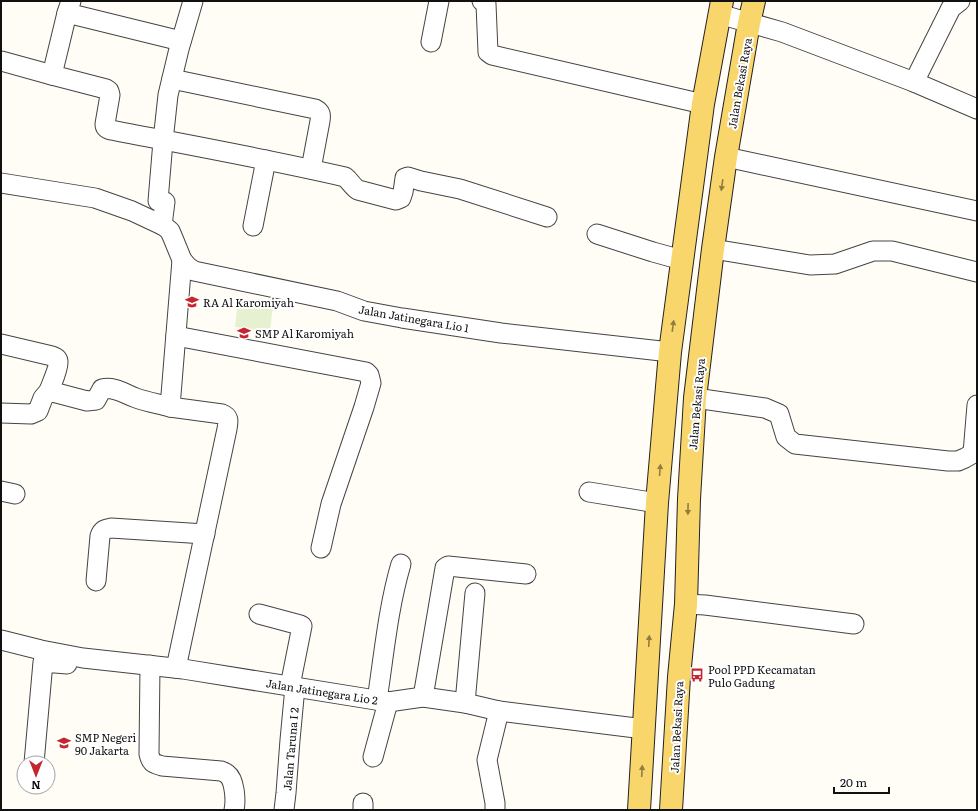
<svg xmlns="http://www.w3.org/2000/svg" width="978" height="811" font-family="Literata,serif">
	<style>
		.pitch { fill: #e6f2cf }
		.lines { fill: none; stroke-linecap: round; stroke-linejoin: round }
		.minor-casing { stroke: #444; stroke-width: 21 }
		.major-casing { stroke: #222; stroke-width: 24 }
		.minor { stroke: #fff; stroke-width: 19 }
		.major { stroke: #f9d66b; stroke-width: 22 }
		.oneway { fill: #917d42 }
		.labels { text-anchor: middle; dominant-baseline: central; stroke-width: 4; stroke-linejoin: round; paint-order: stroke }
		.street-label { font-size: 11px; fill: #111; stroke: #fff }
		.poi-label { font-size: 11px; fill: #111; stroke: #fff; text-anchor: start }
	</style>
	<rect width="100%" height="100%" fill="#fffdf5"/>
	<path class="pitch" d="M238,301L273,305L270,331L235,327Z"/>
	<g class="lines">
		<g class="minor-casing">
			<g id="minor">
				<path d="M71,1L67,13L181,41"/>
				<path d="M482,1L486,4L488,52L492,55L703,104"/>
				<path d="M67,13L52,75L106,89L109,91L110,95L105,124C105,128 107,129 111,130C189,145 267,159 345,177C350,181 353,187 358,190L396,200L401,198L403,192L405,178L408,177L421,181L460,189L547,217"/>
				<path d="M719,14L782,32L914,82L977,109"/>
				<path d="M431,42L439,1"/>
				<path d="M1,61L52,75"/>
				<path d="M172,79L315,109C321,112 321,115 320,121L311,169"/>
				<path d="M914,82L951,8L960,1"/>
				<path d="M726,157L977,211"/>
				<path d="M1,183L95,198L132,211L164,226L170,231L173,238L182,260L188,267L194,271L337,301L364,311L402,318L501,333L670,352"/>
				<path d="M162,225L165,202L158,201L163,141L168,95L179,49L193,1"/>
				<path d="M253,226L266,160"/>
				<path d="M597,234L653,252L682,260"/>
				<path d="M713,249L810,265L835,264L873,251H892L977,272"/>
				<path d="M176,336L366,372L369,375L371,383L364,407L331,504L321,548"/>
				<path d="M1,344L52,356C55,357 58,358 58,362C59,368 51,385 49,391"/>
				<path d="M695,398L765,408L779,414L786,437L795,444L948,461H958L965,458L977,451"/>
				<path d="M1,413L31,414L38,411L43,398L49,391L87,401L96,400L102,389C114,386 125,394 136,398C147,402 159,404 170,407"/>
				<path d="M973,453L977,405"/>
				<path d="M1,491L15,494"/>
				<path d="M589,492L657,503"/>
				<path d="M96,581L100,536C102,530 105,529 111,528L205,534"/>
				<path d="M686,604L705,605L854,624"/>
				<path d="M259,614L300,625L302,626L290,686"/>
				<path d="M1,640L41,650L83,658L183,669L388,702L423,697L465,703L499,711L644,729"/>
				<path d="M150,665L149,754C151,763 153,763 162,766L221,771C223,772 225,772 227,774C235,780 236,801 234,810"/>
				<path d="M176,668L227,429C228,422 230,417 222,414L170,407L182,260"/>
				<path d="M423,697L445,568L448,566L526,574"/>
				<path d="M377,700C384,655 388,608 401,564"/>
				<path d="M465,703L475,593"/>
				<path d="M373,757L388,702"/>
				<path d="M34,763L43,662L67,664"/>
				<path d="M363,803V810"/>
				<path d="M284,810L286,793L290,740L295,687"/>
				<path d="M495,810V803L487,760L499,711"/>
			</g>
		</g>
		<g class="major-casing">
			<g id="major">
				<path d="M639,810L657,503L670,352L703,104L722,1"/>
				<path d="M671,810L679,677L686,604L689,499L695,398L713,249L726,157L749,23L754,1"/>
			</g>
		</g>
		<use href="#minor" class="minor"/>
		<use href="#major" class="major"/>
	</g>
	<defs><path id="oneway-solid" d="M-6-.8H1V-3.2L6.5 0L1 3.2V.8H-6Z"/></defs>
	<g class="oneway">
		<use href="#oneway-solid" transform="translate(722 185) rotate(98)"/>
		<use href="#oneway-solid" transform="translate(673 326) rotate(-82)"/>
		<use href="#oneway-solid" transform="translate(660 470) rotate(-85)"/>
		<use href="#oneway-solid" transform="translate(688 509) rotate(91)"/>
		<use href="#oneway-solid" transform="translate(649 641) rotate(-87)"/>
		<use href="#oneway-solid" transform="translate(642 771) rotate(-87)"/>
	</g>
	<defs>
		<g id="school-bare" transform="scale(1.08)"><path d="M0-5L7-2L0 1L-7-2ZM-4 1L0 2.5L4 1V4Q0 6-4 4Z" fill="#c4262e" stroke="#fff" stroke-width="2.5" paint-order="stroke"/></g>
		<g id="bus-bare" transform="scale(1.08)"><path d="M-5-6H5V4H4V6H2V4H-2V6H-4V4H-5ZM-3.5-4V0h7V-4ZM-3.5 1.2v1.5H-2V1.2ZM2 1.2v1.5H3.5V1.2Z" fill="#c4262e" stroke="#fff" stroke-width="2.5" paint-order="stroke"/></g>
	</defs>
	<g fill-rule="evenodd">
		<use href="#school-bare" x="192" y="302"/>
		<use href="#school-bare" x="244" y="333"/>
		<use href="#bus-bare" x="697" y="675"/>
		<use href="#school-bare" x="64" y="743"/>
	</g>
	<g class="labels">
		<g class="street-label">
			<text transform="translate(739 83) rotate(-80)">Jalan Bekasi Raya</text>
			<text transform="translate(414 318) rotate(10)">Jalan Jatinegara Lio 1</text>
			<text transform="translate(696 404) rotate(-85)">Jalan Bekasi Raya</text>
			<text transform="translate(322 691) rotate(9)">Jalan Jatinegara Lio 2</text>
			<text transform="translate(676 727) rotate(-87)">Jalan Bekasi Raya</text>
			<text transform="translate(290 749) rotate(-85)">Jalan Taruna I 2</text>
		</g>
		<g class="poi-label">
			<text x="203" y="302">RA Al Karomiyah</text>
			<text x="255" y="333">SMP Al Karomiyah</text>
			<text x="708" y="669">Pool PPD Kecamatan<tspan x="708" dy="13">Pulo Gadung</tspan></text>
			<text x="75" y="737">SMP Negeri<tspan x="75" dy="13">90 Jakarta</tspan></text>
		</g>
	</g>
	<rect width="978" height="811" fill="none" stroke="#111111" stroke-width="4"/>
	<g transform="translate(36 775) rotate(180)"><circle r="19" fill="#ffffff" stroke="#a0a0a0"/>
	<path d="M0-3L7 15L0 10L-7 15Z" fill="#c4262e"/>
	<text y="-6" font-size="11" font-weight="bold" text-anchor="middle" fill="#111111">N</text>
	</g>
	<path d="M834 787v6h55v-6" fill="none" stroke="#111111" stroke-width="2"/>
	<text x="840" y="787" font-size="12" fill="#111111" stroke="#ffffff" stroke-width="3" paint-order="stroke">20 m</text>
</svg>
